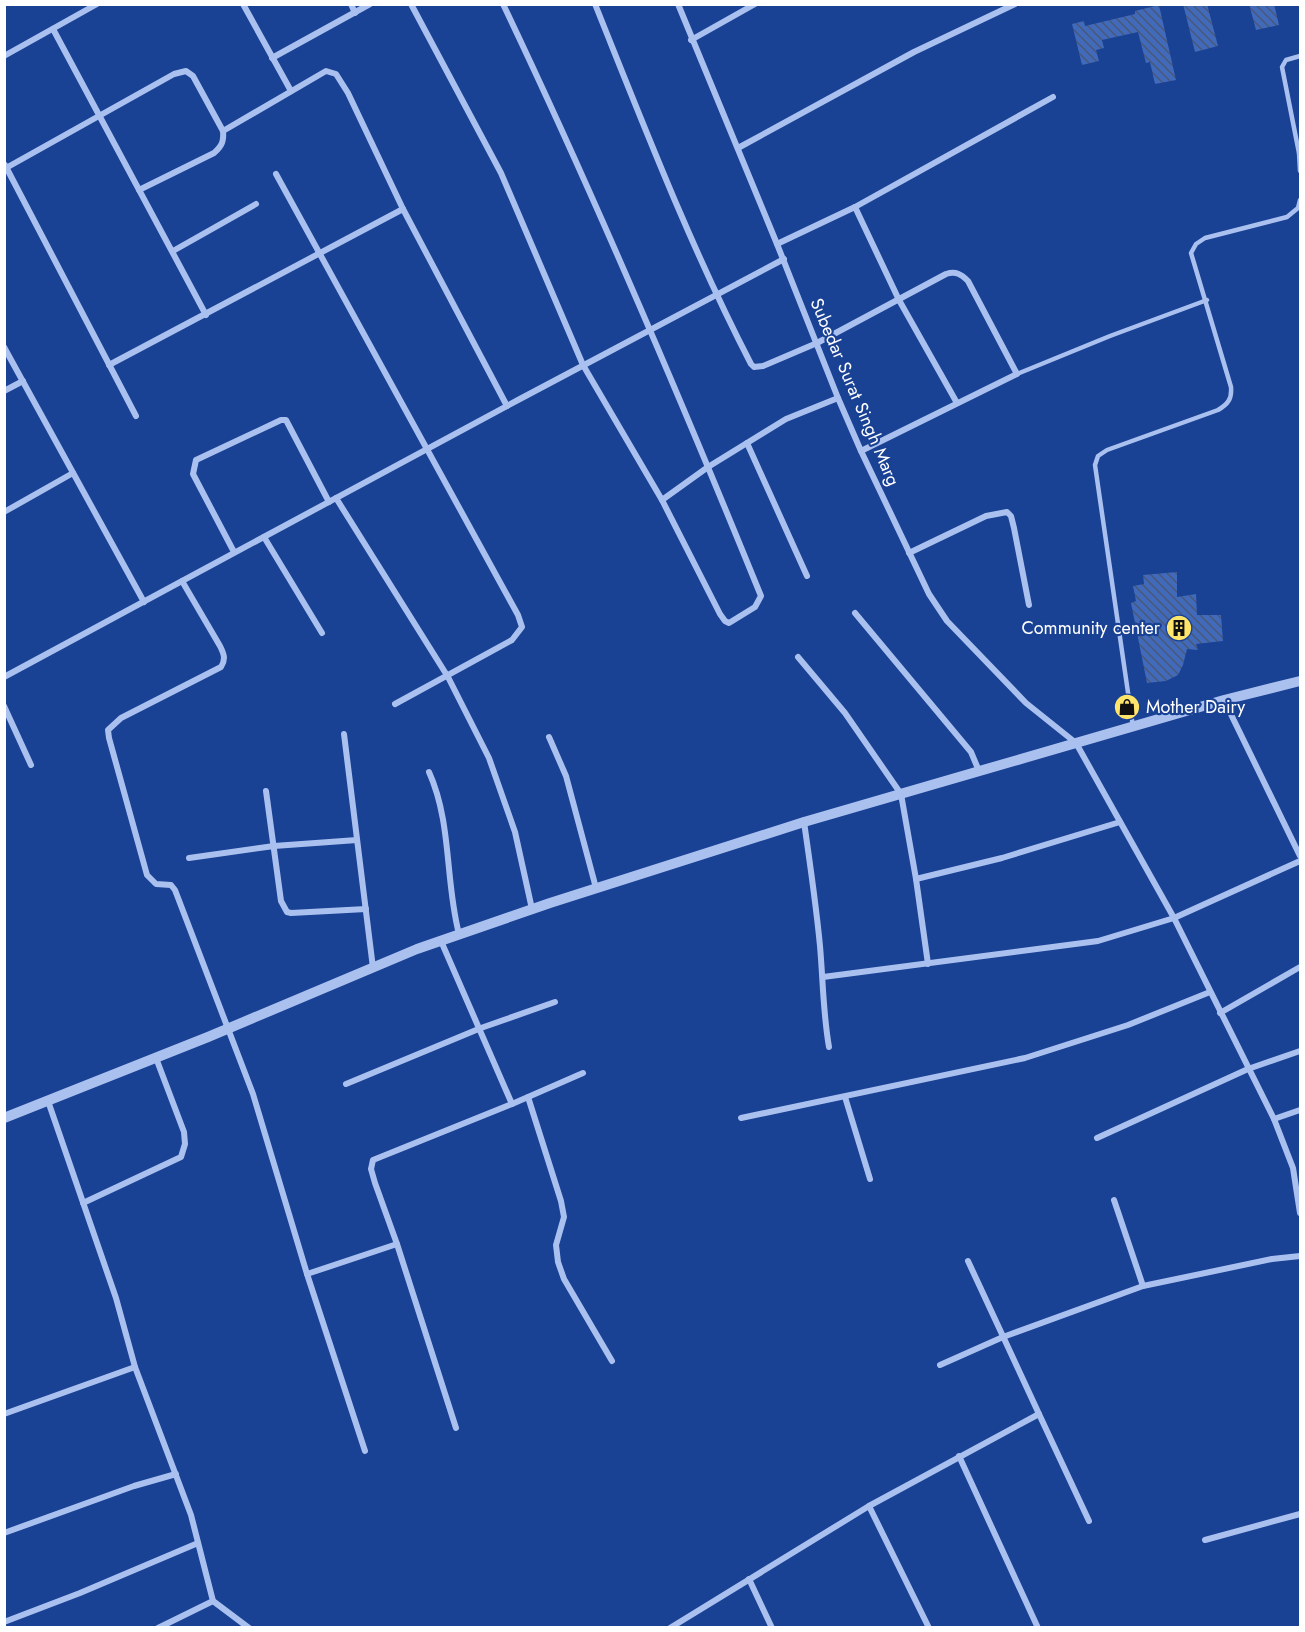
<svg xmlns="http://www.w3.org/2000/svg" width="1305" height="1632" font-family="Jost,sans-serif">
	<style>
		.building { fill: url(#building-back-hatch) }
		.lines { fill: none; stroke-linecap: round; stroke-linejoin: round }
		.service { stroke: #aac1f0; stroke-width: 4.5 }
		.minor { stroke: #aac1f0; stroke-width: 6 }
		.tertiary { stroke: #aac1f0; stroke-width: 10 }
		.labels { text-anchor: middle; dominant-baseline: central; stroke-width: 4.5; stroke-linejoin: round; paint-order: stroke }
		.street-label { font-size: 18px; fill: #fff; stroke: #194194 }
		.poi-label { font-size: 18px; fill: #fff; stroke: #194194; text-anchor: end }
	</style>
	<defs>
		<pattern id="building-back-hatch" width="6" height="6" patternUnits="userSpaceOnUse" patternTransform="scale(1.5)"><rect width="6" height="6" fill="#426abb"/><path d="M-1 5l2 2M0 0l6 6M5-1l2 2" fill="none" stroke="#485878"/></pattern>
	</defs>
	<rect width="100%" height="100%" fill="#194194"/>
	<g class="building">
		<path d="M1183,4H1207L1218,46L1195,52Z"/>
		<path d="M1249,4H1274L1279,25L1256,30Z"/>
		<path d="M1159,5L1176,80L1155,84L1150,62L1146,63L1138,32L1102,40L1104,48L1096,50L1099,61L1082,65L1072,24L1084,21L1085,26L1135,14V11Z"/>
		<path d="M1177,572V597L1196,594L1197,615H1221L1223,641L1196,644L1198,650L1187,649L1183,665L1178,675L1166,681L1147,683L1131,603L1136,601L1133,586L1144,584L1143,575Z"/>
	</g>
	<g class="lines">
		<g class="service">
			<path d="M1300,56L1286,60L1282,67L1299,153H1300"/>
			<path d="M1299,153L1300,171"/>
			<path d="M1017,374L1110,336L1207,300"/>
			<path d="M1133,727L1095,465L1098,456L1107,450L1218,410C1228,404 1232,399 1231,387L1191,253L1196,244L1205,238L1287,217L1298,208L1300,200"/>
		</g>
		<g class="minor">
			<path d="M243,4L291,91"/>
			<path d="M351,4L355,13"/>
			<path d="M411,4L501,173L583,365L662,500L720,614L725,621L729,623L755,607L761,596C680,397 596,199 503,4"/>
			<path d="M595,4C644,126 691,248 751,364L754,367L763,366L817,343L946,274C956,271 961,274 968,281L1017,374L861,451"/>
			<path d="M678,4L777,244L838,398L861,451L929,594L947,621L1026,703L1076,743L1174,918L1274,1119L1293,1168L1300,1213"/>
			<path d="M53,29L206,315"/>
			<path d="M691,40L755,4"/>
			<path d="M4,56L97,4"/>
			<path d="M272,58L370,4"/>
			<path d="M223,131L326,71L336,74L348,93L403,209L507,406"/>
			<path d="M738,148L914,52L1015,4"/>
			<path d="M5,165L136,416"/>
			<path d="M6,168L174,74L186,71L193,76L223,131C224,141 222,146 214,153L139,190"/>
			<path d="M276,174L518,615L522,627L512,640L395,704"/>
			<path d="M855,207L899,300L957,403"/>
			<path d="M777,244L855,207L1053,97"/>
			<path d="M173,251L256,204"/>
			<path d="M4,347L144,602"/>
			<path d="M109,365L403,209"/>
			<path d="M4,391L23,381"/>
			<path d="M747,443L807,576"/>
			<path d="M336,498L448,677L489,758L515,832L532,909"/>
			<path d="M662,500L708,467L786,419L838,398"/>
			<path d="M4,512L73,473"/>
			<path d="M264,537L322,633"/>
			<path d="M234,552L193,474L196,460L281,420H286L329,502"/>
			<path d="M909,553L986,516L1007,512L1011,516L1014,528L1029,605"/>
			<path d="M182,581L220,646C224,654 226,659 221,667L121,718L108,730L109,738L147,875L156,884L171,885L175,890L253,1094L307,1274L365,1451"/>
			<path d="M855,613L971,752L979,771"/>
			<path d="M798,657L845,713L901,794L916,879L928,964"/>
			<path d="M4,677L518,400L784,259"/>
			<path d="M1224,700L1300,856"/>
			<path d="M4,706L31,765"/>
			<path d="M344,734L373,968"/>
			<path d="M549,737L566,776L596,888"/>
			<path d="M429,772C452,823 445,881 459,934"/>
			<path d="M266,791L281,901L287,912L291,913L366,909"/>
			<path d="M804,822C810,863 816,904 820,946C823,980 823,1013 829,1047"/>
			<path d="M189,858L274,846L357,840"/>
			<path d="M916,879L1002,858L1120,822"/>
			<path d="M441,941L512,1104"/>
			<path d="M823,977L1098,941L1174,918L1300,861"/>
			<path d="M1220,1013L1300,967"/>
			<path d="M346,1084L481,1028L555,1002"/>
			<path d="M528,1097L561,1201L564,1217L556,1245L558,1262L564,1279L612,1361"/>
			<path d="M845,1097L870,1179"/>
			<path d="M48,1101L116,1298L135,1367L191,1515L213,1601L158,1628"/>
			<path d="M741,1118L1025,1058L1128,1025L1210,992"/>
			<path d="M1274,1119L1300,1110"/>
			<path d="M1097,1138L1248,1069L1300,1051"/>
			<path d="M1114,1200L1143,1286"/>
			<path d="M83,1203L181,1157L185,1144L184,1132L156,1058"/>
			<path d="M307,1274L397,1244"/>
			<path d="M940,1365L1003,1337L1143,1286L1272,1259L1300,1256"/>
			<path d="M4,1414L135,1367"/>
			<path d="M1039,1414L1089,1521"/>
			<path d="M456,1428L397,1244L375,1183L371,1169L373,1160L512,1104L583,1073"/>
			<path d="M959,1456L1038,1628"/>
			<path d="M869,1506L929,1628"/>
			<path d="M4,1533L134,1486L176,1474"/>
			<path d="M1205,1540L1300,1514"/>
			<path d="M749,1579L772,1628"/>
			<path d="M213,1601L249,1628"/>
			<path d="M4,1622L80,1593L198,1543"/>
			<path d="M670,1628L869,1506L1039,1414L968,1261"/>
		</g>
		<path class="tertiary" d="M4,1118L208,1037L417,949L550,903L804,822L1224,700L1300,681"/>
	</g>
	<defs>
		<g id="building-disc" transform="scale(1.35)"><circle r="9.5" fill="#ffe569" stroke="#194194"/><path d="M-4-6H4V6H1V3H-1V6H-4ZM-2.5-4.3h1.7v1.8h-1.7ZM.8-4.3h1.7v1.8H.8ZM-2.5-1h1.7V.8h-1.7ZM.8-1h1.7V.8H.8Z" fill="#111"/></g>
		<g id="shop-disc" transform="scale(1.35)"><circle r="9.5" fill="#ffe569" stroke="#194194"/><path d="M-5-2.5h2.3a2.7 3.5 0 0 1 5.4 0H5L5.5 6h-11ZM-1.5-2.5h3a1.5 2.3 0 0 0-3 0Z" fill="#111"/></g>
	</defs>
	<g fill-rule="evenodd">
		<use href="#building-disc" x="1179" y="628"/>
		<use href="#shop-disc" x="1127" y="707"/>
	</g>
	<g class="labels">
		<g class="street-label">
			<text transform="translate(855 392) rotate(67)">Subedar Surat Singh Marg</text>
		</g>
		<g class="poi-label">
			<text x="1160" y="628">Community center</text>
			<text x="1146" y="707" text-anchor="start">Mother Dairy</text>
		</g>
	</g>
	<rect width="1305" height="1632" fill="none" stroke="#ffffff" stroke-width="12"/>
</svg>
